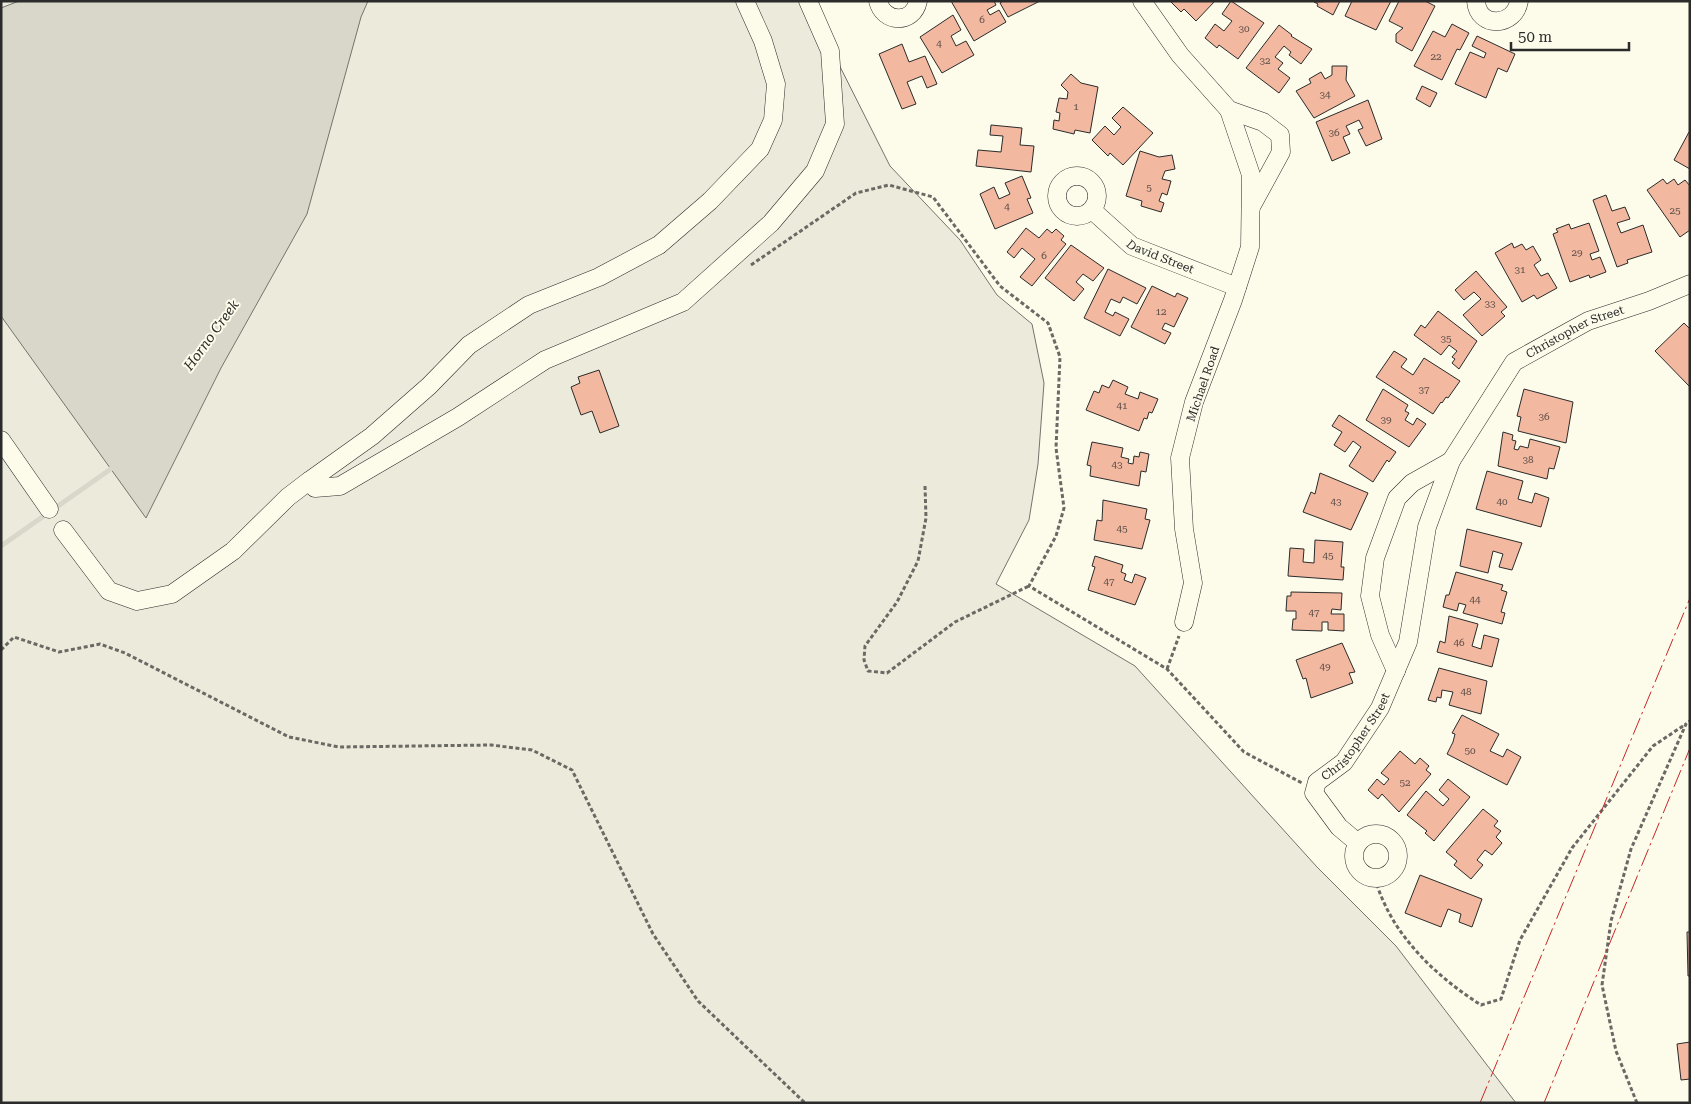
<svg xmlns="http://www.w3.org/2000/svg" width="1691" height="1104" font-family="'Roboto Serif',serif">
	<style>
		.green { fill: #ecebdb; stroke: #74746e }
		.water { fill: #d8d7c9; stroke: #74746e }
		.lines { fill: none; stroke-linecap: round; stroke-linejoin: round }
		.stream { stroke: #d8d7c9; stroke-width: 5 }
		.building { fill: #f2b8a0; stroke: #2b2b2b }
		.minor-casing { stroke: #2b2b2b; stroke-width: 19 }
		.path { stroke: #6a6964; stroke-width: 3; stroke-dasharray: 4 2.5; stroke-linecap: butt }
		.minor { stroke: #fdfbea; stroke-width: 18 }
		.power { stroke: #c62828; stroke-width: 1; stroke-dasharray: 18 4 2.5 4; stroke-linecap: butt }
		.labels { text-anchor: middle; dominant-baseline: central; stroke-width: 4; stroke-linejoin: round; paint-order: stroke }
		.number-label { font-size: 10px; fill: #5d4e48 }
		.street-label { font-size: 12px; fill: #2b2b2b; stroke: #fdfbea }
		.water-label { font-size: 14px; font-style: italic; fill: #2b2b2b; stroke: #fdfbea }
	</style>
	<rect width="100%" height="100%" fill="#fdfbea"/>
	<path class="green" d="M1,1H807L890,166L960,240L997,295L1032,324L1044,383L1038,464L1029,520L996,584L1135,666L1317,867L1396,946L1516,1103H1Z"/>
	<path class="water" d="M19,1H368L361,17L307,214L221,368L146,518L1,316V8Z"/>
	<g class="lines">
		<path class="stream" d="M1,546L115,466"/>
	</g>
	<g class="building">
		<path d="M951,1H994L996,5L987,10L990,15L999,10L1006,22L974,41Z"/>
		<path d="M1003,1H1040L1008,17L1000,3Z"/>
		<path d="M1170,1H1215L1196,21L1184,9L1181,12Z"/>
		<path d="M1231,1L1264,23L1238,59L1219,45L1217,48L1205,38L1215,24L1224,31L1232,21L1222,14Z"/>
		<path d="M1340,1L1333,15L1317,6L1318,4L1314,2Z"/>
		<path d="M1352,1H1391L1376,30L1345,16Z"/>
		<path d="M1399,1H1425L1435,6L1412,51L1396,42V34L1403,28L1389,21Z"/>
		<path d="M953,15L961,30L951,36L956,46L966,41L974,55L942,73L920,37Z"/>
		<path d="M1452,24L1469,33L1460,50L1457,49L1442,80L1414,66L1433,31L1445,37Z"/>
		<path d="M1279,25L1292,35L1291,36L1312,49L1301,64L1289,55L1291,52L1284,46L1275,57L1283,63L1278,69L1290,78L1279,93L1246,68Z"/>
		<path d="M1477,36L1515,54L1507,72L1498,68L1486,98L1455,84L1470,52L1484,58L1486,53L1472,46Z"/>
		<path d="M902,44L909,62L925,56L937,84L927,88L922,76L907,82L916,104L902,109L879,54Z"/>
		<path d="M1332,66H1347L1346,80L1355,96L1314,118L1296,91L1311,83L1309,79L1321,72L1325,79L1332,75Z"/>
		<path d="M1071,74L1081,83L1098,87L1090,133L1075,130L1074,134L1053,129L1054,120L1059,121L1060,113L1056,112L1059,98L1067,99L1068,92L1061,85Z"/>
		<path d="M1422,86L1437,93L1430,107L1416,99Z"/>
		<path d="M1368,100L1382,139L1366,146L1358,130L1363,128L1359,120L1346,126L1350,134L1343,137L1350,153L1332,161L1316,122Z"/>
		<path d="M1123,107L1153,133L1123,165L1110,153L1108,156L1092,140L1105,126L1114,135L1121,127L1112,118Z"/>
		<path d="M991,125L1022,128L1020,145L1034,146L1031,172L976,166L978,150L1001,152L1003,136L990,135Z"/>
		<path d="M1689,132H1690V169L1674,160Z"/>
		<path d="M1140,151L1159,157L1172,155L1175,169L1165,171L1162,179L1171,181L1167,195L1162,193L1159,201L1164,203L1161,212L1141,206L1142,201L1126,196Z"/>
		<path d="M1022,176L1031,198L1027,199L1033,213L995,229L980,194L994,187L999,199L1010,194L1005,183Z"/>
		<path d="M1663,179L1667,184L1674,179L1678,185L1685,180L1690,186V230L1680,237L1647,190Z"/>
		<path d="M1606,195L1612,211L1625,207L1630,219L1617,223L1621,233L1643,225L1652,252L1627,260L1628,263L1617,267L1593,200Z"/>
		<path d="M1589,223L1599,251L1590,254L1592,260L1600,257L1606,272L1590,278L1589,275L1570,282L1553,234L1558,232L1556,229L1569,224L1571,229Z"/>
		<path d="M1026,228L1039,238L1047,229L1052,233L1056,229L1064,236L1061,240L1066,244L1032,286L1020,277L1035,259L1022,248L1014,258L1007,252Z"/>
		<path d="M1512,243L1514,248L1522,244L1526,250L1533,246L1541,260L1534,265L1541,276L1548,273L1557,288L1537,299L1534,295L1522,302L1495,253Z"/>
		<path d="M1071,245L1104,268L1093,281L1083,274L1076,282L1084,289L1074,301L1045,278Z"/>
		<path d="M1108,269L1146,288L1137,304L1123,297L1120,303L1111,299L1105,312L1113,316L1115,312L1129,319L1120,336L1084,318Z"/>
		<path d="M1476,271L1507,307L1501,312L1505,316L1482,336L1463,315L1481,299L1474,292L1464,300L1455,290Z"/>
		<path d="M1152,286L1175,297L1177,293L1188,298L1174,327L1165,323L1162,329L1171,333L1165,344L1131,327Z"/>
		<path d="M1438,311L1477,341L1459,369L1452,363L1455,359L1452,357L1457,351L1449,345L1441,355L1414,335L1421,325L1425,328Z"/>
		<path d="M1684,323L1690,329V387L1655,351Z"/>
		<path d="M1394,351L1407,359L1401,367L1413,375L1424,358L1460,381L1448,398L1446,397L1442,403L1441,402L1433,414L1376,377Z"/>
		<path d="M599,370L619,426L600,433L592,411L581,415L571,387L580,383L578,377Z"/>
		<path d="M1113,380L1128,387L1125,394L1138,399L1140,392L1158,399L1152,413L1149,412L1147,419L1144,418L1139,431L1086,410L1094,391L1099,393L1102,385L1109,388Z"/>
		<path d="M1383,389L1408,405L1405,411L1409,413L1405,420L1413,425L1417,418L1426,424L1409,447L1366,420Z"/>
		<path d="M1524,389L1573,402L1566,443L1518,431L1521,417L1517,416Z"/>
		<path d="M1339,415L1396,452L1389,462L1387,460L1373,482L1349,466L1361,447L1353,441L1345,452L1334,445L1342,432L1332,426Z"/>
		<path d="M1503,432L1513,435L1512,440L1516,441L1514,449L1518,450L1520,446L1528,448L1530,439L1560,447L1554,469L1549,468L1547,479L1498,466Z"/>
		<path d="M1092,442L1123,448L1121,457L1129,459L1128,463L1133,464L1134,456L1139,457L1140,452L1149,454L1146,472L1141,471L1139,486L1090,476L1091,466L1087,465Z"/>
		<path d="M1487,471L1523,481L1518,499L1532,503L1535,493L1549,498L1541,527L1476,509Z"/>
		<path d="M1320,473L1368,493L1351,530L1303,512L1311,492L1315,494Z"/>
		<path d="M1103,500L1147,509L1145,519L1150,520L1142,549L1094,540L1097,520L1102,521Z"/>
		<path d="M1467,529L1522,543L1512,570L1499,567L1503,554L1493,551L1488,573L1460,566Z"/>
		<path d="M1315,540L1343,542L1341,567H1344L1343,580L1288,576L1290,548L1304,549L1303,562L1314,563Z"/>
		<path d="M1095,556L1123,565L1121,572L1126,574L1124,580L1132,583L1135,574L1146,578L1135,605L1088,590L1095,567L1092,566Z"/>
		<path d="M1456,572L1503,585L1501,590L1507,592L1501,612L1505,613L1502,624L1463,613L1466,605L1459,603L1457,611L1443,607L1446,595H1449Z"/>
		<path d="M1291,592L1342,593L1341,610L1332,609L1331,614H1344V631L1328,630V622H1322V631L1292,630L1293,619H1296V611H1286L1287,596H1291Z"/>
		<path d="M1449,616L1478,624L1472,646L1481,649L1484,635L1499,639L1492,667L1437,652L1440,641L1445,643Z"/>
		<path d="M1342,643L1355,672L1349,673L1353,683L1311,698L1306,678L1303,679L1296,660Z"/>
		<path d="M1439,668L1487,681L1481,714L1449,705L1453,692L1442,690L1441,698L1437,697L1436,702L1428,700Z"/>
		<path d="M1462,715L1499,734L1490,751L1503,757L1507,749L1521,757L1507,785L1447,754L1453,742L1455,734L1452,733Z"/>
		<path d="M1400,751L1415,764L1420,758L1429,766L1426,770L1431,774L1399,812L1382,794L1378,799L1368,790L1377,779L1384,785L1389,779L1381,773Z"/>
		<path d="M1448,779L1470,797L1434,841L1425,833L1427,831L1407,815L1426,791L1443,806L1449,799L1439,790Z"/>
		<path d="M1483,809L1498,821L1494,826L1501,831L1496,837L1502,843L1492,855L1485,850L1477,860L1483,865L1471,879L1454,865L1457,861L1446,852Z"/>
		<path d="M1420,875L1482,899L1472,927L1459,922L1461,914L1448,909L1441,927L1405,913Z"/>
		<path d="M1687,932H1690V976H1688Z"/>
		<path d="M1690,1042V1079L1681,1080L1677,1044Z"/>
	</g>
	<g class="lines">
		<g class="minor-casing">
			<g id="minor">
				<path d="M878,1C883,23 913,25 918,1"/>
				<path d="M1142,1L1180,55L1229,110L1251,175L1250,247L1233,300L1194,402L1180,458L1184,529L1193,583L1184,622"/>
				<path d="M1476,1C1478,29 1515,27 1519,1"/>
				<path d="M1229,110L1263,122L1280,135L1281,152L1251,207"/>
				<circle cx="1077" cy="196" r="20"/>
				<path id="s1" d="M1092,210L1132,246L1237,287"/>
				<path d="M1,440L49,509"/>
				<path d="M309,481L372,436L429,386L469,345L529,305L599,277L659,245L710,201L760,149L773,120L776,84L763,41L745,1"/>
				<path d="M63,530L109,591L137,601L172,594L233,551L288,497L309,481L315,488L340,486L458,417L545,360L683,302L771,223L815,171L835,124L830,51L808,1"/>
				<path d="M1396,671L1380,635L1370,596L1375,558L1397,498L1412,483L1451,461"/>
				<circle cx="1376" cy="856" r="22"/>
				<path id="s2" d="M1358,843L1339,827L1314,793L1317,782L1344,762L1380,708L1408,642L1427,527L1451,461L1514,362L1588,321L1649,301L1690,284"/>
			</g>
		</g>
		<g class="path">
			<path d="M751,265L856,193L889,185L933,197L1000,286L1048,323L1060,357L1056,448L1064,508L1056,536L1029,586L1167,669L1244,752L1302,783"/>
			<path d="M925,486L926,518L918,561L897,602L865,646L864,660L868,671L887,673L955,622L1029,586"/>
			<path d="M1,650L14,637L59,652L100,644L125,653L289,737L339,747L491,745L532,750L572,770L653,934L698,1001L805,1103"/>
			<path d="M1167,669L1179,636"/>
			<path d="M1375,878C1390,933 1434,975 1481,1005L1501,999L1520,940L1572,848L1653,746L1686,724"/>
			<path d="M1637,1103L1616,1051L1602,985L1611,921L1631,849L1686,724L1690,721"/>
		</g>
		<use href="#minor" class="minor"/>
		<g class="power">
			<path d="M1480,1103L1690,598"/>
			<path d="M1544,1103L1690,748"/>
		</g>
	</g>
	<g class="labels">
		<g class="number-label">
			<text x="982" y="19">6</text>
			<text x="1244" y="28">30</text>
			<text x="939" y="43">4</text>
			<text x="1436" y="56">22</text>
			<text x="1265" y="60">32</text>
			<text x="1325" y="94">34</text>
			<text x="1076" y="106">1</text>
			<text x="1334" y="132">36</text>
			<text x="1149" y="187">5</text>
			<text x="1007" y="206">4</text>
			<text x="1675" y="210">25</text>
			<text x="1577" y="252">29</text>
			<text x="1044" y="255">6</text>
			<text x="1520" y="269">31</text>
			<text x="1490" y="303">33</text>
			<text x="1161" y="311">12</text>
			<text x="1446" y="338">35</text>
			<text x="1424" y="389">37</text>
			<text x="1122" y="405">41</text>
			<text x="1544" y="416">36</text>
			<text x="1386" y="419">39</text>
			<text x="1528" y="459">38</text>
			<text x="1117" y="464">43</text>
			<text x="1336" y="501">43</text>
			<text x="1502" y="501">40</text>
			<text x="1122" y="528">45</text>
			<text x="1328" y="555">45</text>
			<text x="1109" y="581">47</text>
			<text x="1475" y="599">44</text>
			<text x="1314" y="612">47</text>
			<text x="1459" y="642">46</text>
			<text x="1325" y="666">49</text>
			<text x="1466" y="691">48</text>
			<text x="1470" y="750">50</text>
			<text x="1405" y="782">52</text>
		</g>
		<g class="street-label">
			<text stroke="none"><textPath href="#s1" startOffset="84">David Street</textPath></text>
			<text stroke="none"><textPath href="#s2" startOffset="621">Christopher Street</textPath></text>
			<text transform="translate(1203 384) rotate(-71)">Michael Road</text>
			<text stroke="none"><textPath href="#s2" startOffset="139">Christopher Street</textPath></text>
		</g>
		<g class="water-label">
			<text transform="translate(211 335) rotate(-54)">Horno Creek</text>
		</g>
	</g>
	<rect width="1691" height="1104" fill="none" stroke="#2b2b2b" stroke-width="5"/>
	<path d="M1511 42v8h118v-8" fill="none" stroke="#2b2b2b" stroke-width="2.5"/>
	<text x="1518" y="42" font-size="15" fill="#2b2b2b" stroke="#fdfbea" stroke-width="4" paint-order="stroke">50 m</text>
</svg>
